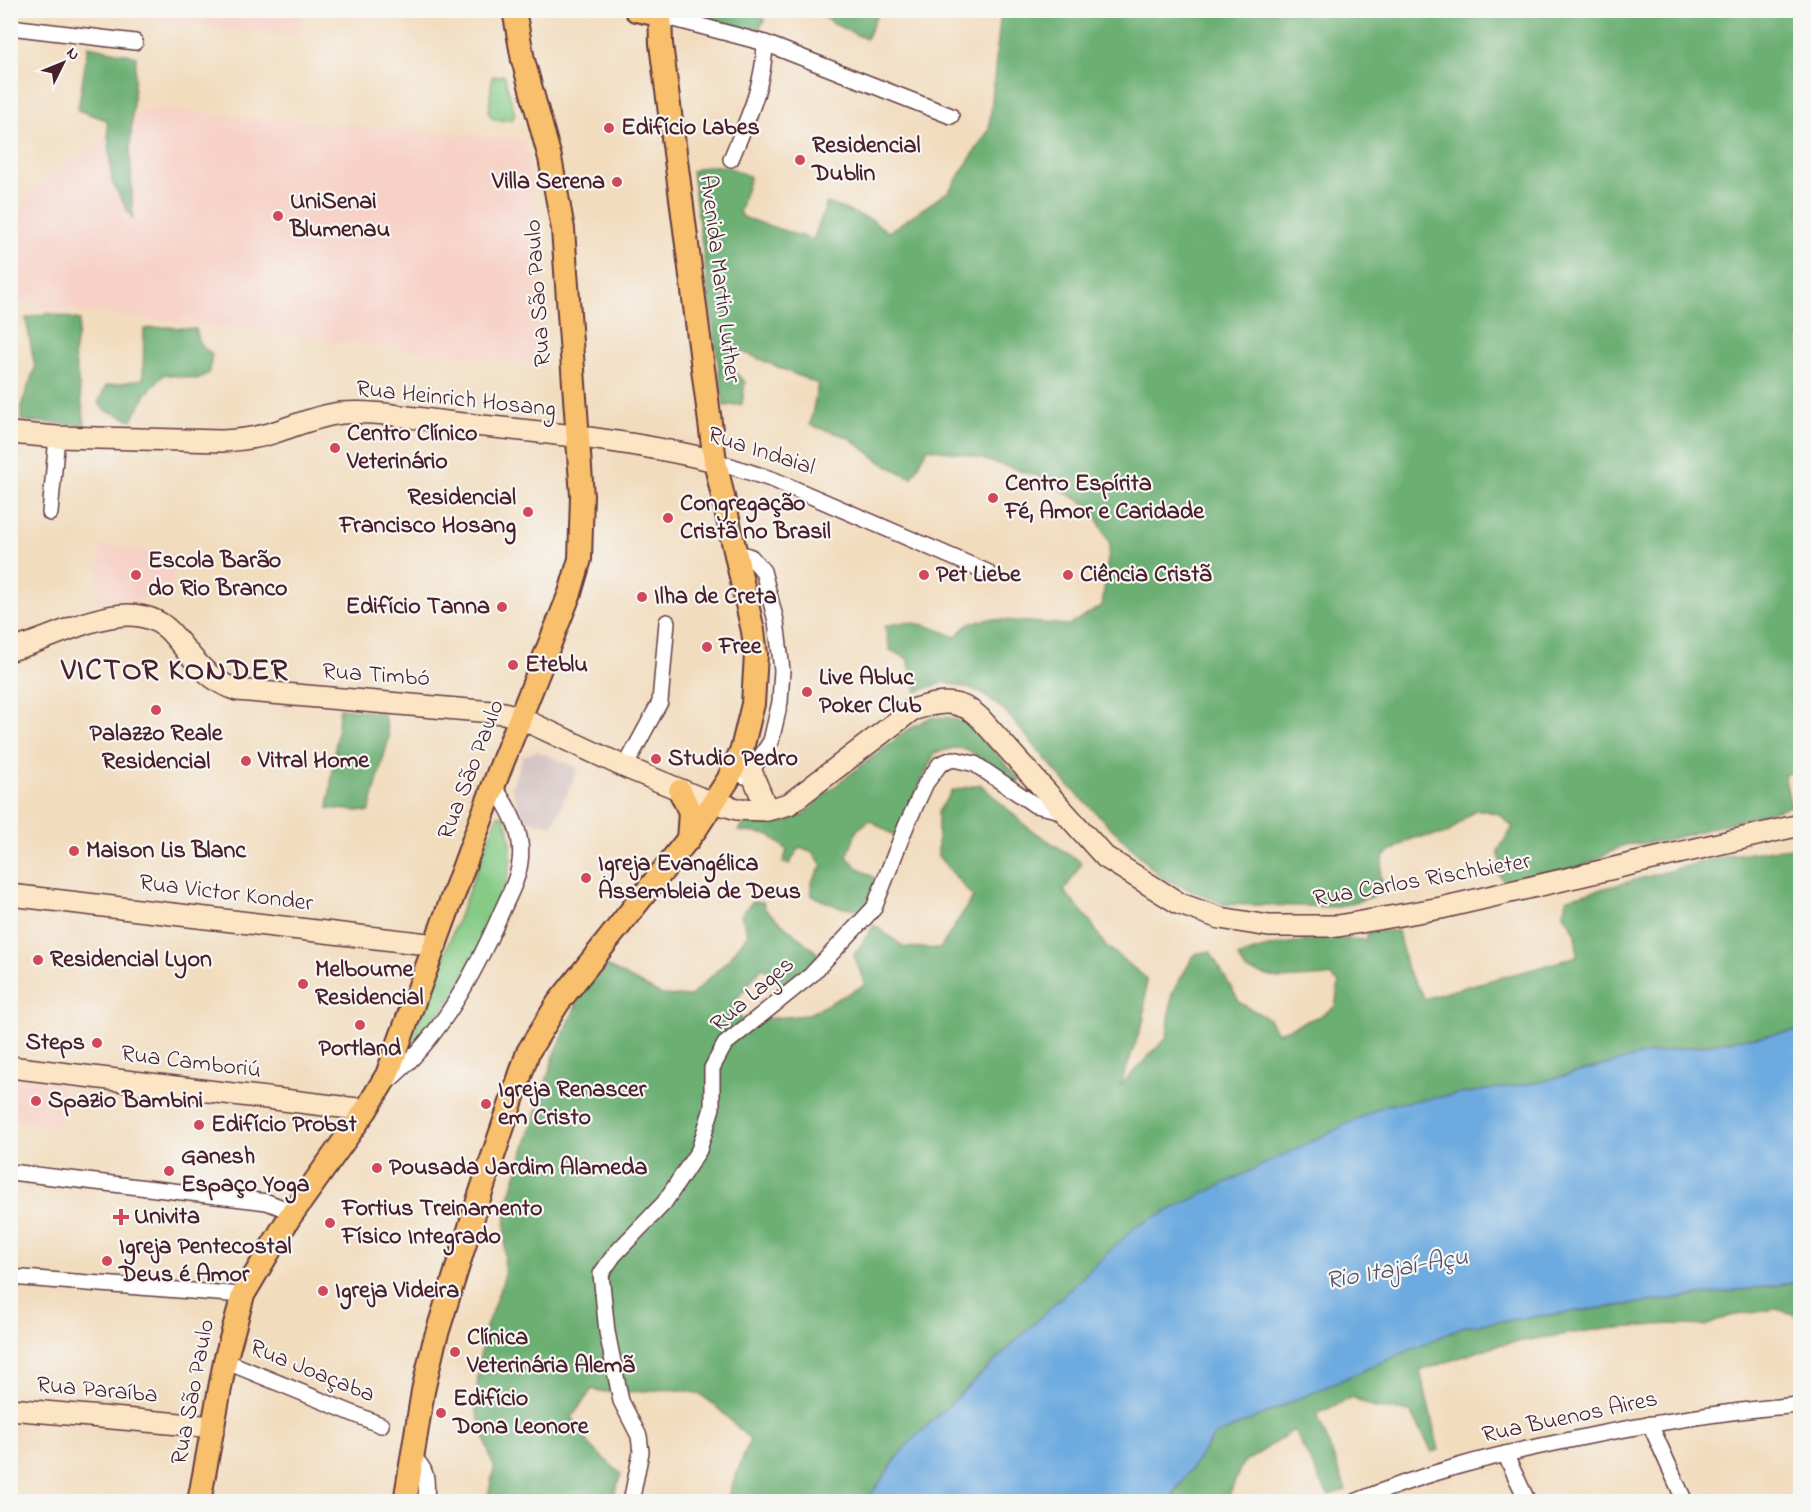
<svg xmlns="http://www.w3.org/2000/svg" width="1811" height="1512" font-family="'Indie Flower',sans-serif">
	<style>
		.built { fill: #f7d1c6 }
		.industrial { fill: #d2bfbf }
		.green { fill: #85cb86; stroke: #687558; stroke-width: 1.5 }
		.forest { fill: #6caf73; stroke: #5b674f; stroke-width: 1.5 }
		.water { fill: #6daadf; stroke: #5c6485; stroke-width: 1.5 }
		.lines { fill: none; stroke-linecap: round; stroke-linejoin: round }
		.street-casing { stroke: #633b41; stroke-width: 18 }
		.secondary-casing { stroke: #633b41; stroke-width: 24 }
		.primary-casing { stroke: #633b41; stroke-width: 26 }
		.street { stroke: #fff; stroke-width: 15 }
		.secondary { stroke: #fce5c4; stroke-width: 21 }
		.primary { stroke: #f8bf6c; stroke-width: 22 }
		.poi-dot { fill: #d1495b; stroke: #f6f6f2; stroke-width: 2 }
		.labels { text-anchor: middle; dominant-baseline: central; stroke-width: 4.5; stroke-linejoin: round; paint-order: stroke }
		.poi-label { font-size: 24px; font-weight: bold; fill: #4a1f2b; stroke: #f6f6f2; text-anchor: start }
		.street-label { font-size: 24px; fill: #4a1f2b; stroke: #f6f6f2 }
		.water-label { font-size: 26px; font-style: italic; fill: #56506a; stroke: #f6f6f2 }
		.district-label { font-size: 30px; font-weight: bold; letter-spacing: 1.5px; fill: #4a1f2b; stroke: #f6f6f2 }
	</style>
	<rect width="100%" height="100%" fill="#f6f6f2"/>
	<filter id="ink" filterUnits="userSpaceOnUse"><feTurbulence type="fractalNoise" baseFrequency=".0167" numOctaves="2"/><feDisplacementMap in="SourceGraphic" scale="12" xChannelSelector="R" yChannelSelector="G"/><feConvolveMatrix kernelMatrix="1 2 1 2 8 2 1 2 1" color-interpolation-filters="sRGB"/></filter>
	<filter id="wash" filterUnits="userSpaceOnUse"><feTurbulence type="fractalNoise" baseFrequency=".008" numOctaves="4" result="noise"/><feDisplacementMap in="SourceGraphic" scale="24" xChannelSelector="R" yChannelSelector="G"/><feGaussianBlur stdDeviation="1.35" result="paint"/><feColorMatrix in="noise" values="0 0 0 0 0 0 0 0 0 0 0 0 0 0 0 0 0 1.4 0 .05"/><feComposite in="paint" operator="in"/></filter>
	<g filter="url(#wash)">
		<rect width="100%" height="100%" fill="#f2dcbe"/>
		<g class="built">
			<path d="M138,10H303V11L299,37L136,19Z"/>
			<path d="M142,108L524,140L529,157L542,269L548,366L11,303L10,242L29,191Z"/>
			<path d="M101,546L176,553L172,600L139,597L138,604L95,600Z"/>
			<path d="M11,1076L64,1083L59,1127L11,1120Z"/>
		</g>
		<path class="industrial" d="M537,751L578,768L553,825L532,821L522,815L511,788L523,756Z"/>
		<g class="green">
			<path d="M504,75L515,115L512,120H495L489,114L492,77Z"/>
			<path d="M498,815L505,817C509,830 512,844 511,858C510,889 464,983 444,1008C432,1024 419,1039 406,1054Z"/>
		</g>
		<g class="forest">
			<path d="M681,11H755L765,21L756,31Z"/>
			<path d="M1001,11H1800V771L1784,775L1791,806L1664,841L1624,845L1583,866L1505,882L1499,875L1501,862L1498,851L1513,827L1499,814L1476,809L1447,834L1413,838L1384,855L1380,875L1387,892L1339,907L1223,904L1162,878L1066,783L1005,711L978,691L945,682L916,692L908,659L890,650L885,627C907,616 934,627 955,637L970,623L990,619L1069,625L1102,606L1110,544L1091,507L1038,476L969,455L928,448L912,478L884,464L848,437L810,425L818,384L743,352L731,354L725,364L745,382L742,404L724,406L692,171C715,161 729,166 750,177L739,213L745,218L813,240L827,203L872,220L888,232L949,191L989,130Z"/>
			<path d="M783,12V11H879L866,39L832,23L817,12Z"/>
			<path d="M88,46L136,56L130,151L133,220L112,182L107,120L78,110Z"/>
			<path d="M48,313L80,320L74,354L85,425L21,421V406L35,368L26,318Z"/>
			<path d="M166,327L196,329L200,345L212,354L209,373L197,379L164,374L146,394L132,420L105,410L98,403L106,386L143,379L144,329Z"/>
			<path d="M340,708L383,713L389,737L369,812L328,808Z"/>
			<path d="M948,717L967,723L1021,780L1017,783L966,749L953,748L935,753L895,836L870,820L857,830L847,857L857,867L876,879L865,911L839,907L812,896L811,883L822,865L813,852L800,847L789,864L783,863L787,850L770,835L738,831L748,819L785,822L805,814L825,794L906,731L929,718Z"/>
			<path d="M980,784L1027,827L1082,863L1064,891L1090,921L1104,944L1146,978L1144,1019L1120,1086L1167,1037L1172,993L1195,954L1210,951L1240,1003L1269,1019L1277,1033L1322,1015L1335,1007L1339,983L1329,976L1279,979L1246,970L1238,957C1276,941 1325,937 1365,940L1369,931H1398L1407,970L1425,999C1475,982 1527,973 1577,956L1576,933L1563,913L1568,898L1724,856L1800,847V1030L1647,1054L1541,1082L905,1447L866,1501H726L750,1440C739,1429 711,1398 698,1394C667,1382 624,1399 592,1389L572,1417L591,1447L621,1474L612,1501H487L494,1469L475,1407L482,1338L504,1278L506,1207L554,1056L582,992L607,966L661,995L690,997L729,959L748,934L741,915L752,902H763L765,909L822,957L786,988L762,967L732,1005L742,1021L807,1015L865,985L854,955L874,925L904,947L940,949L973,897L938,856V812L952,791Z"/>
			<path d="M1800,1282V1334L1797,1315L1776,1309L1730,1316L1705,1326L1669,1324L1594,1330L1497,1345L1420,1371L1439,1450L1432,1452L1411,1412L1375,1408L1352,1397L1317,1414L1346,1490L1328,1495L1294,1430L1242,1464L1227,1501L1168,1502L1214,1436L1464,1326Z"/>
		</g>
		<path class="water" d="M1800,1030V1282L1464,1326L1214,1436L1168,1501H866L905,1447L1135,1227L1386,1105L1541,1082L1647,1054Z"/>
	</g>
	<g filter="url(#ink)">
		<g class="lines">
			<g class="street-casing">
				<g id="street">
					<path d="M659,15L765,43L951,116"/>
					<path d="M10,27L135,42"/>
					<path d="M731,159C747,120 764,86 765,43"/>
					<path d="M715,461L774,480L987,572"/>
					<path d="M50,513L57,437"/>
					<path d="M737,552L751,557L763,571L776,621L782,670L780,702L771,741L750,773L744,776"/>
					<path d="M625,767L660,702L667,622"/>
					<path d="M387,1082C440,1038 474,975 501,913C508,897 518,880 520,862C524,834 510,809 494,787"/>
					<path d="M10,1172L267,1202L293,1212"/>
					<path d="M10,1277L243,1295"/>
					<path d="M225,1361L381,1425"/>
					<path d="M1650,1424L1685,1502"/>
					<path d="M1505,1454L1528,1502"/>
					<path d="M411,1457C429,1467 427,1484 426,1502"/>
					<path d="M631,1502L641,1452L639,1436L621,1401L607,1332L601,1274L614,1255L664,1203L699,1150L712,1108V1068L725,1044L811,975L874,908L906,826L926,783L940,764L953,759L975,764L1035,805L1066,812"/>
					<path d="M1355,1502C1425,1472 1496,1455 1570,1440C1647,1424 1723,1411 1800,1405"/>
				</g>
			</g>
			<g class="secondary-casing">
				<g id="secondary">
					<path d="M10,433L57,437L222,441C240,440 258,438 275,432C297,425 317,416 341,413C377,410 417,419 454,423C541,432 631,440 715,461"/>
					<path d="M10,650C61,638 135,586 175,637C193,659 209,681 237,690L504,713L520,718L625,767L700,798L737,809L767,810L789,804L912,710C938,702 959,697 980,718L1105,857L1180,904L1220,918L1269,926H1338L1441,908L1800,825"/>
					<path d="M742,749L767,810"/>
					<path d="M10,895L436,945"/>
					<path d="M10,1067L366,1110"/>
					<path d="M10,1409L214,1427"/>
				</g>
			</g>
			<g class="primary-casing">
				<g id="primary">
					<path d="M636,10L659,15"/>
					<path d="M680,791L690,812L688,840"/>
					<path d="M199,1502L225,1361L243,1295L289,1218L366,1110L387,1075L499,771L570,593L580,559L582,496L563,229L550,158L523,60L514,10"/>
					<path d="M405,1502L423,1391L434,1343L478,1201L528,1052L558,1003L696,829L728,780L742,749L753,704L756,654L753,631L715,461L661,44L660,10"/>
				</g>
			</g>
			<use href="#street" class="street"/>
			<use href="#secondary" class="secondary"/>
			<use href="#primary" class="primary"/>
		</g>
	</g>
	<g class="poi-dot">
		<circle cx="609" cy="128" r="6"/>
		<circle cx="800" cy="160" r="6"/>
		<circle cx="617" cy="182" r="6"/>
		<circle cx="278" cy="216" r="6"/>
		<circle cx="335" cy="448" r="6"/>
		<circle cx="993" cy="498" r="6"/>
		<circle cx="528" cy="512" r="6"/>
		<circle cx="668" cy="518" r="6"/>
		<circle cx="136" cy="575" r="6"/>
		<circle cx="924" cy="575" r="6"/>
		<circle cx="1068" cy="575" r="6"/>
		<circle cx="642" cy="597" r="6"/>
		<circle cx="502" cy="607" r="6"/>
		<circle cx="707" cy="647" r="6"/>
		<circle cx="513" cy="665" r="6"/>
		<circle cx="807" cy="692" r="6"/>
		<circle cx="156" cy="710" r="6"/>
		<circle cx="656" cy="759" r="6"/>
		<circle cx="246" cy="761" r="6"/>
		<circle cx="74" cy="851" r="6"/>
		<circle cx="586" cy="878" r="6"/>
		<circle cx="38" cy="960" r="6"/>
		<circle cx="303" cy="984" r="6"/>
		<circle cx="360" cy="1025" r="6"/>
		<circle cx="97" cy="1043" r="6"/>
		<circle cx="36" cy="1101" r="6"/>
		<circle cx="486" cy="1104" r="6"/>
		<circle cx="199" cy="1125" r="6"/>
		<circle cx="377" cy="1168" r="6"/>
		<circle cx="169" cy="1171" r="6"/>
		<path d="M118 1208h6v6h6v6h-6v6h-6v-6h-6v-6h6z"/>
		<circle cx="330" cy="1223" r="6"/>
		<circle cx="107" cy="1261" r="6"/>
		<circle cx="323" cy="1291" r="6"/>
		<circle cx="455" cy="1352" r="6"/>
		<circle cx="441" cy="1413" r="6"/>
	</g>
	<g class="labels">
		<g class="poi-label">
			<text x="621" y="128">Edifício Labes</text>
			<text x="812" y="146">Residencial<tspan x="812" dy="28">Dublin</tspan></text>
			<text x="605" y="182" text-anchor="end">Villa Serena</text>
			<text x="290" y="202">UniSenai<tspan x="290" dy="28">Blumenau</tspan></text>
			<text x="347" y="434">Centro Clínico<tspan x="347" dy="28">Veterinário</tspan></text>
			<text x="1005" y="484">Centro Espírita<tspan x="1005" dy="28">Fé, Amor e Caridade</tspan></text>
			<text x="516" y="498" text-anchor="end">Residencial<tspan x="516" dy="28">Francisco Hosang</tspan></text>
			<text x="680" y="504">Congregação<tspan x="680" dy="28">Cristã no Brasil</tspan></text>
			<text x="148" y="561">Escola Barão<tspan x="148" dy="28">do Rio Branco</tspan></text>
			<text x="936" y="575">Pet Liebe</text>
			<text x="1080" y="575">Ciência Cristã</text>
			<text x="654" y="597">Ilha de Creta</text>
			<text x="490" y="607" text-anchor="end">Edifício Tanna</text>
			<text x="719" y="647">Free</text>
			<text x="525" y="665">Eteblu</text>
			<text x="819" y="678">Live Abluc<tspan x="819" dy="28">Poker Club</tspan></text>
			<text x="156" y="734" text-anchor="middle">Palazzo Reale<tspan x="156" dy="28">Residencial</tspan></text>
			<text x="668" y="759">Studio Pedro</text>
			<text x="258" y="761">Vitral Home</text>
			<text x="86" y="851">Maison Lis Blanc</text>
			<text x="598" y="864">Igreja Evangélica<tspan x="598" dy="28">Assembleia de Deus</tspan></text>
			<text x="50" y="960">Residencial Lyon</text>
			<text x="315" y="970">Melbourne<tspan x="315" dy="28">Residencial</tspan></text>
			<text x="85" y="1043" text-anchor="end">Steps</text>
			<text x="360" y="1049" text-anchor="middle">Portland</text>
			<text x="498" y="1090">Igreja Renascer<tspan x="498" dy="28">em Cristo</tspan></text>
			<text x="48" y="1101">Spazio Bambini</text>
			<text x="211" y="1125">Edifício Probst</text>
			<text x="181" y="1157">Ganesh<tspan x="181" dy="28">Espaço Yoga</tspan></text>
			<text x="389" y="1168">Pousada Jardim Alameda</text>
			<text x="342" y="1209">Fortius Treinamento<tspan x="342" dy="28">Físico Integrado</tspan></text>
			<text x="134" y="1217">Univita</text>
			<text x="119" y="1247">Igreja Pentecostal<tspan x="119" dy="28">Deus é Amor</tspan></text>
			<text x="335" y="1291">Igreja Videira</text>
			<text x="467" y="1338">Clínica<tspan x="467" dy="28">Veterinária Alemã</tspan></text>
			<text x="453" y="1399">Edifício<tspan x="453" dy="28">Dona Leonore</tspan></text>
		</g>
		<g class="street-label">
			<text transform="translate(719 279) rotate(83)">Avenida Martin Luther</text>
			<text transform="translate(539 293) rotate(-94)">Rua São Paulo</text>
			<text transform="translate(456 400) rotate(6)">Rua Heinrich Hosang</text>
			<text transform="translate(761 452) rotate(18)">Rua Indaial</text>
			<text transform="translate(376 676) rotate(4)">Rua Timbó</text>
			<text transform="translate(472 770) rotate(-69)">Rua São Paulo</text>
			<text transform="translate(1422 881) rotate(-10)">Rua Carlos Rischbieter</text>
			<text transform="translate(226 894) rotate(7)">Rua Victor Konder</text>
			<text transform="translate(753 995) rotate(-41)">Rua Lages</text>
			<text transform="translate(191 1063) rotate(7)">Rua Camboriú</text>
			<text transform="translate(312 1372) rotate(22)">Rua Joaçaba</text>
			<text transform="translate(97 1391) rotate(5)">Rua Paraíba</text>
			<text transform="translate(194 1392) rotate(-79)">Rua São Paulo</text>
			<text transform="translate(1570 1418) rotate(-12)">Rua Buenos Aires</text>
		</g>
		<g class="water-label">
			<text transform="translate(1397 1270) rotate(-10)">Rio Itajaí-Açu</text>
		</g>
		<g class="district-label">
			<text x="175" y="672">VICTOR KONDER</text>
		</g>
	</g>
	<rect width="1811" height="1512" fill="none" stroke="#f6f6f2" stroke-width="36"/>
	<g transform="translate(63 63) rotate(47)" stroke="#f6f6f2" stroke-width="4.5" paint-order="stroke">
	<path d="M0-4.5L10 22L0 15L-10 22Z" fill="#4a1f2b"/>
	<text y="-9" font-size="16" font-weight="bold" text-anchor="middle" fill="#4a1f2b">N</text>
	</g>
</svg>
